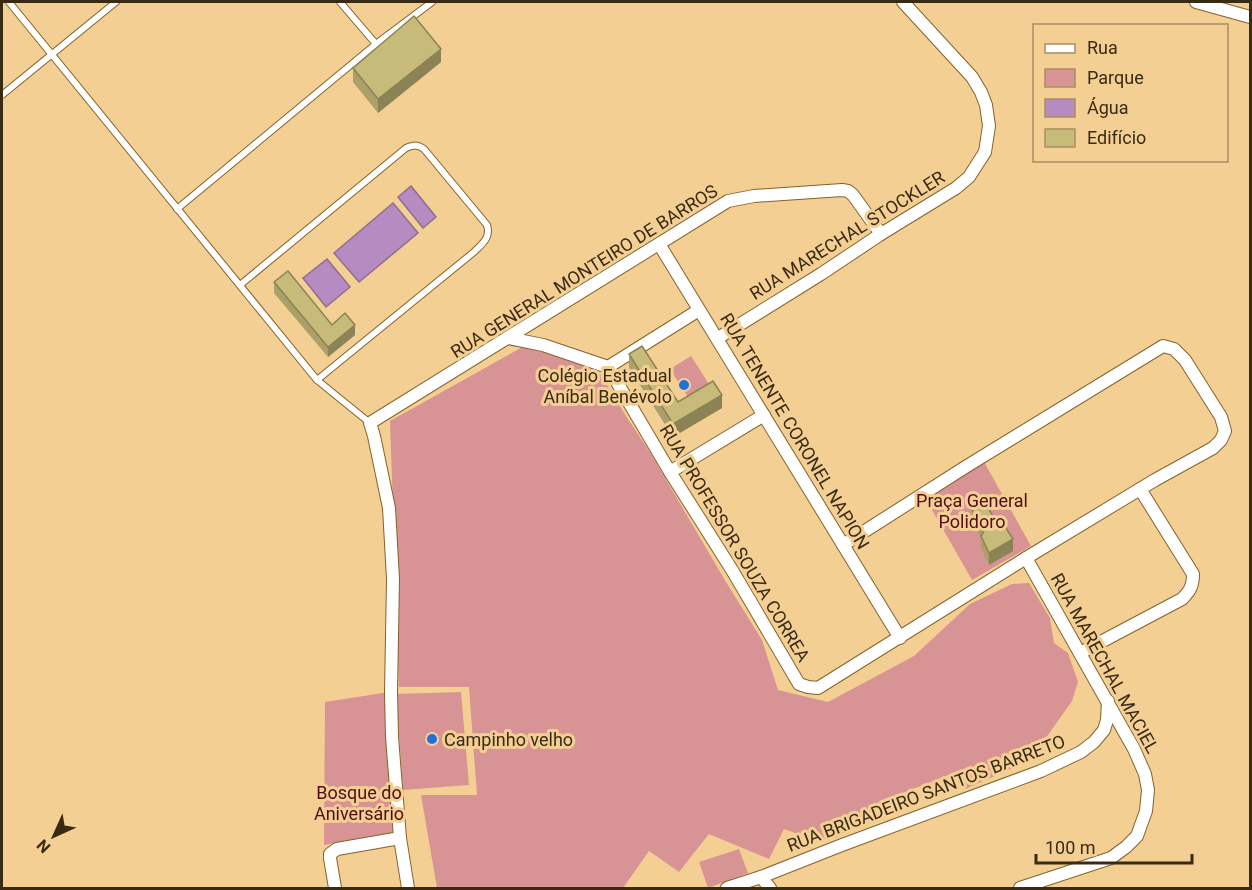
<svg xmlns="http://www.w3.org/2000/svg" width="1252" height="890" font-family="Roboto,sans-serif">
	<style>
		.green { fill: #d89495 }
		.water { fill: #b58bc1; stroke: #906e8d; stroke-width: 1.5 }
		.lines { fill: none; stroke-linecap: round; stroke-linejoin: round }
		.service-casing { stroke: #846229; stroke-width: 8 }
		.minor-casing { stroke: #846229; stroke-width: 14 }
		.service { stroke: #fff; stroke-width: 6 }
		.minor { stroke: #fff; stroke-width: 12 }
		.wall { fill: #aba168 }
		.shaded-wall { fill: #8b8355 }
		.building { fill: #c7bb79; stroke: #8b8355; stroke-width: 1.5 }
		.poi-dot { fill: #256fdb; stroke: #f4cf94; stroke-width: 2 }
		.labels { text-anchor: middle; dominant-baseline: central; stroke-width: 6; stroke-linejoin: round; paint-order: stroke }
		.street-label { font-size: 18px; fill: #392a13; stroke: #f4cf94 }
		.poi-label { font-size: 18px; fill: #392a13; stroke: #f4cf94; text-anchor: end }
		.park-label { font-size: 18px; fill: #4f0e17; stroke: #f4cf94 }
	</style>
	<rect width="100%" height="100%" fill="#f4cf94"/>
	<g class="green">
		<path d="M526,345L599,372L626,416L651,454L726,582L762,640L778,690L828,702L914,656L970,604L1012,584L1029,583L1050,618L1054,643L1068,653L1078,682L1072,701L1048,735L1022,764L965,789L954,773L900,794L884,815L846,818L836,838L817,841L784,829L769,859L709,834L679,872L649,851L623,888H437L421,795H477L469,687H399L390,421Z"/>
		<path d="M691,356L714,392L693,405L670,369Z"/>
		<path d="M983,460L1031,546L972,580L924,496Z"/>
		<path d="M389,692L395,832L324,845L325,702Z"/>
		<path d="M461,692L469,785L403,790L396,694Z"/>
		<path d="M739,849L748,873L708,888L699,862Z"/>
	</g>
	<g class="water">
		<path d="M411,186L436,217L423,228L398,197Z"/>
		<path d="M393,203L418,233L359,282L334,253Z"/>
		<path d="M327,259L350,287L326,307L303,278Z"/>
	</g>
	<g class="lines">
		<g class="service-casing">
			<g id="service">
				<path d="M9,2L317,380L370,423"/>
				<path d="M340,2L376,44"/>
				<path d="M2,95L116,2"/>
				<path d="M177,209L376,44L432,2"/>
				<path d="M240,285L406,148C413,145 417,144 424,149L487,225C491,238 482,244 474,252L317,380"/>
			</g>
		</g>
		<g class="minor-casing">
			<g id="minor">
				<path d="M1196,2L1250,17"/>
				<path d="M659,244L900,638"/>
				<path d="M508,338L543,345L608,367L699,310"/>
				<path d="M718,338L821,274L881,234L956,188L969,177L985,152L989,126L986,105L981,92L972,77L903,2"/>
				<path d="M608,367L670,472L732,570L799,684L808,687L818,688L1026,558L1155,480L1213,448L1221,440L1225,431L1221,417L1185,360L1174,349L1163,346L967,466L843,545"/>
				<path d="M670,472L764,415"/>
				<path d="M1080,653L1182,599C1190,591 1193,586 1193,574L1140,489"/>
				<path d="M761,877L770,888"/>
				<path d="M335,888L330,858V854L337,849L400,838"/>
				<path d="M408,888L400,838L392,737L391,692L393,579L389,508L374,436L370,423L728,201L754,196L842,190L848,191L853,195L881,234"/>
				<path d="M727,888L761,877L842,845L1041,771L1081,752L1094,742L1104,730L1107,720L1108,701"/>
				<path d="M1020,888L1111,858L1126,847L1137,836L1146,811L1148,790L1145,774L1134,749L1026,558"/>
			</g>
		</g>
		<use href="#service" class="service"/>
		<use href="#minor" class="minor"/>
	</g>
	<g class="wall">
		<path d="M441,62L378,113L353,82V68Z"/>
		<path d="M274,282L332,325L355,335L328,357L274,293Z"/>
		<path d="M629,354L678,402L722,408L673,437L629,368Z"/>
		<path d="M972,510L1013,551L989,565L981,548V537L972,522Z"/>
	</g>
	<g class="shaded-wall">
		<path d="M441,49V62L378,113V99Z"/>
		<path d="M355,325V335L328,357V347Z"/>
		<path d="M722,395V408L673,437V424Z"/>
		<path d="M1013,539V551L989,565V553Z"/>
	</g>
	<g class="building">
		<path d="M414,16L441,49L378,99L353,68Z"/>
		<path d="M288,271L332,325L345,313L355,325L328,347L274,282Z"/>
		<path d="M642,346L678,402L713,381L722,395L673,424L629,354Z"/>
		<path d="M985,502L997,524L1004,525L1013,539L989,553L981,536L984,531L972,510Z"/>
	</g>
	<g class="poi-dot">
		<circle cx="684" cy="385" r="6"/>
		<circle cx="432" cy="739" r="6"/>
	</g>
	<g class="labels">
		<g class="street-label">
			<text transform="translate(847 235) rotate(-32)">RUA MARECHAL STOCKLER</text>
			<text transform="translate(584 271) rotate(-32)">RUA GENERAL MONTEIRO DE BARROS</text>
			<text transform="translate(795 431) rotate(59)">RUA TENENTE CORONEL NAPION</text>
			<text transform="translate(735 543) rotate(59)">RUA PROFESSOR SOUZA CORREA</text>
			<text transform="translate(1105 663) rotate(61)">RUA MARECHAL MACIEL</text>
			<text transform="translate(926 793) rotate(-21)">RUA BRIGADEIRO SANTOS BARRETO</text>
		</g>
		<g class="poi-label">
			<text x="672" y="375">Colégio Estadual<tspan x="672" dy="21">Aníbal Benévolo</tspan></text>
			<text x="444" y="739" text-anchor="start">Campinho velho</text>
		</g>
		<g class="park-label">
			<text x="972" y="500">Praça General<tspan x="972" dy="21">Polidoro</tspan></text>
			<text x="359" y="792">Bosque do<tspan x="359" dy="21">Aniversário</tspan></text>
		</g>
	</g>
	<rect width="1252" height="890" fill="none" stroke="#392a13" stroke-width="6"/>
	<rect x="1033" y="24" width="195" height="138" fill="#f4cf94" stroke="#a98d60" stroke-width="1.5"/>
	<rect x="1045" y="44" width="30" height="9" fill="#ffffff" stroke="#a98d60" stroke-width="1.5"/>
	<text x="1087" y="54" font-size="18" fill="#392a13">Rua</text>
	<rect x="1045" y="69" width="30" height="18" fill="#d89495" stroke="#a98d60" stroke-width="1.5"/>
	<text x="1087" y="84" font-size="18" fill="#392a13">Parque</text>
	<rect x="1045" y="99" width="30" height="18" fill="#b58bc1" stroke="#a98d60" stroke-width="1.5"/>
	<text x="1087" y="114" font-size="18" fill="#392a13">Água</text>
	<rect x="1045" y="129" width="30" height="18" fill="#c7bb79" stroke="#a98d60" stroke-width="1.5"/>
	<text x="1087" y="144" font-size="18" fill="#392a13">Edifício</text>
	<g transform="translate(54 836) rotate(225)" stroke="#f4cf94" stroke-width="4.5" paint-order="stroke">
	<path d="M0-4.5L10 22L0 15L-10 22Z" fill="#392a13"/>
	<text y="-9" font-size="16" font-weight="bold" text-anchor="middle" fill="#392a13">N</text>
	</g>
	<path d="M1036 854v9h156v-9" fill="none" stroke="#392a13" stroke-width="3"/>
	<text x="1045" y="854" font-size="18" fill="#392a13" stroke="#f4cf94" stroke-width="4.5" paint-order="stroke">100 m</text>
</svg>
